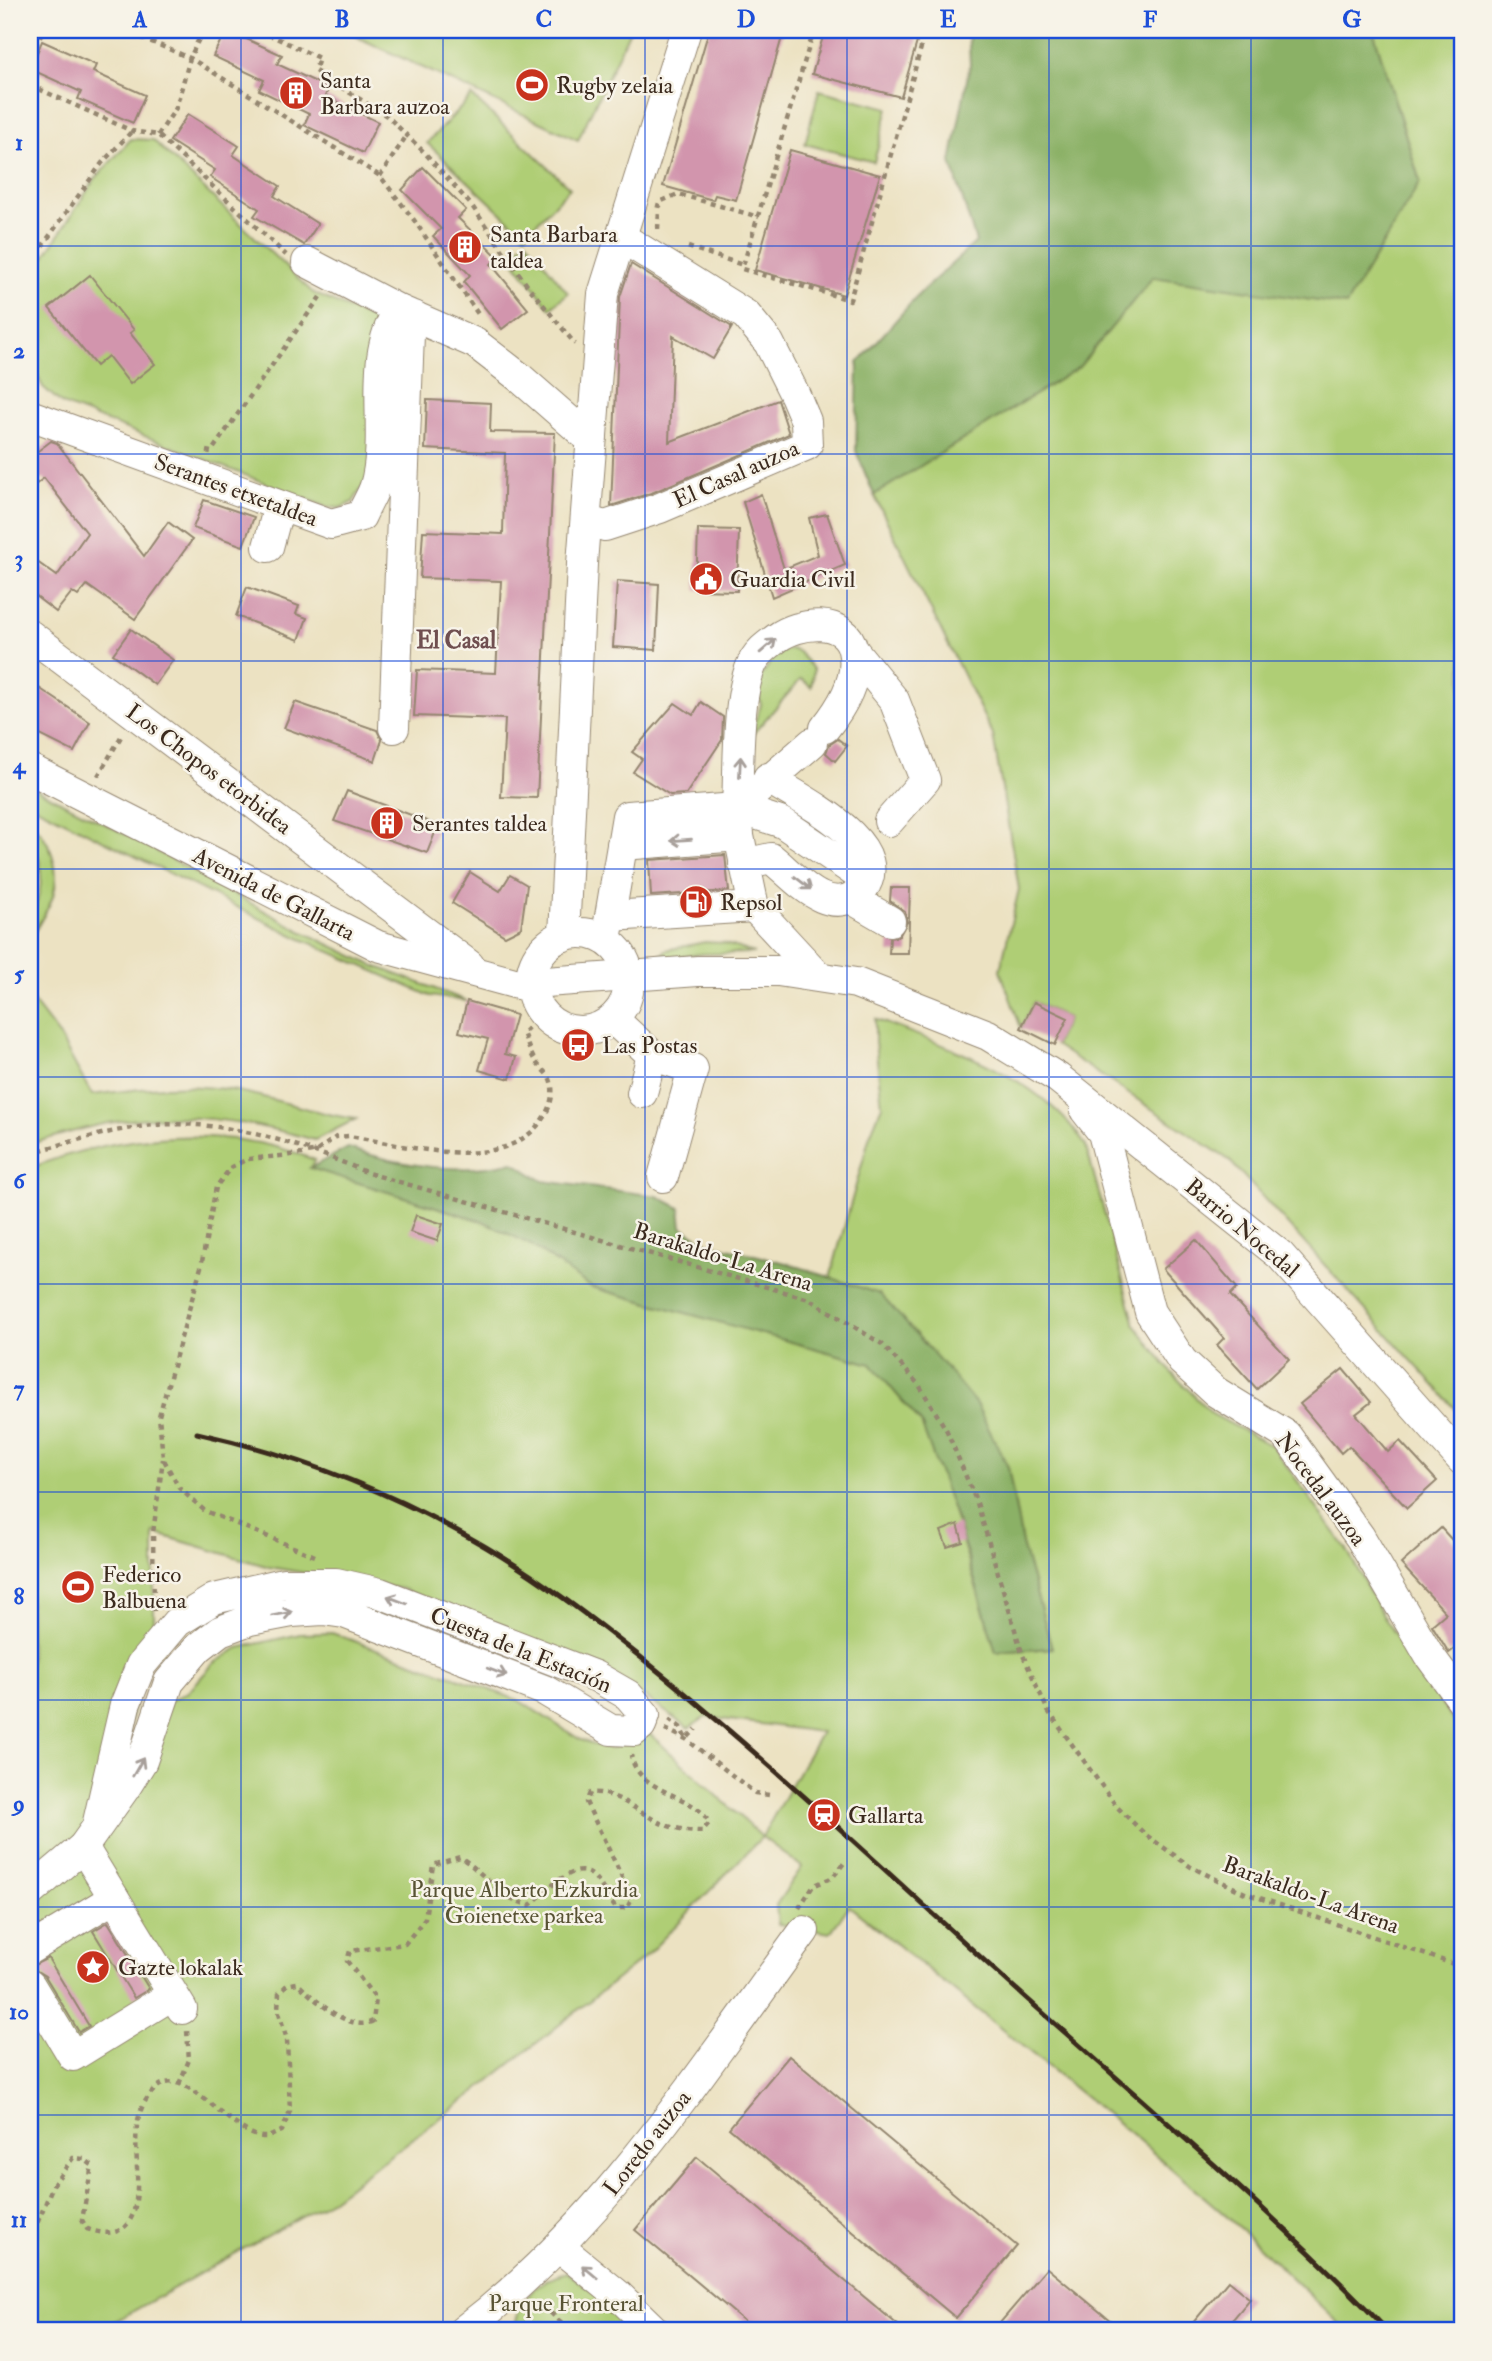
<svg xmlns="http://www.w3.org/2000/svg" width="1492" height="2361" font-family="'IM FELL Double Pica',serif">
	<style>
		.green { fill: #afce75; stroke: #757c4a; stroke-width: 2; fill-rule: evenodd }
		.forest { fill: #8bb166; stroke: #636e42; stroke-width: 2 }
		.building { fill: #d295ad }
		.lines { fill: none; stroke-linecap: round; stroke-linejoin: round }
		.minor-casing { stroke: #948670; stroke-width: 32 }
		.path { stroke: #948670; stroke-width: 4.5; stroke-dasharray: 5 5; stroke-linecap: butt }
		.minor { stroke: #fff; stroke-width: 30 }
		.rail { stroke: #3b2a1e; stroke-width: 5 }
		.oneway { stroke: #a79f9a }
		.grid { fill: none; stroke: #1d4ed8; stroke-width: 2; stroke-opacity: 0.55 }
		.labels { text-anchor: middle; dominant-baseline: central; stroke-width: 5; stroke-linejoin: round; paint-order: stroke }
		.poi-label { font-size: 23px; fill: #3b2a1e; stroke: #f7f3e8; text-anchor: start }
		.street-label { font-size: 23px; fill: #3b2a1e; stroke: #f7f3e8 }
		.park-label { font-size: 23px; fill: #585334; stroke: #f7f3e8 }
		.neighbourhood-label { font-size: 24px; font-weight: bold; fill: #704f50; stroke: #f7f3e8 }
		.neatline { fill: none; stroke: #1d4ed8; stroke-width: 2.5 }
		.grid-label { font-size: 23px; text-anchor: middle; font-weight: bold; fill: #1d4ed8 }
	</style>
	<rect width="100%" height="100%" fill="#f7f3e8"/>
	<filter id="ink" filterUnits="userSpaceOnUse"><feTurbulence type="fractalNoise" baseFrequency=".0143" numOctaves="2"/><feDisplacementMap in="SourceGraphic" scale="14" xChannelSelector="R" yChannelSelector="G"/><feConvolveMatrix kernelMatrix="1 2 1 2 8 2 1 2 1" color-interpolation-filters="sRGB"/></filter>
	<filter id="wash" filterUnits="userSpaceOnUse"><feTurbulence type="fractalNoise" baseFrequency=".00686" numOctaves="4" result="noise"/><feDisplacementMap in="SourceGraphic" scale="28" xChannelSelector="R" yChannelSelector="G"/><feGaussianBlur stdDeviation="1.57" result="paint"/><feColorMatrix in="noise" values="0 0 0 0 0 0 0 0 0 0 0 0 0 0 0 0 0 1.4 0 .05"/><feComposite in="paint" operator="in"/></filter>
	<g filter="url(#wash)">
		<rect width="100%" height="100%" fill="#ece2c2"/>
		<g class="green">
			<path d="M342,30H630L578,140Z"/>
			<path d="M1373,30H1462V1416L1229,1160L1055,1045L1068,1018L1034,1002L1021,1028L1000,970L1019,889L993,735L874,495L1079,367L1153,276L1346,305L1420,181Z"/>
			<path d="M819,90L888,108L874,162L805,144Z"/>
			<path d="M472,96L570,188L525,235L427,143Z"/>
			<path d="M131,139L153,140L313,293L383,324L370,475L353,502L340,508L327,507L62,404L43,387L30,362V279L95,179Z"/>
			<path d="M527,241L568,293L550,308L509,255Z"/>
			<path d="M791,649L799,652L814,670L811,687L801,679L749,738L761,705L756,684L778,651Z"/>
			<path d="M30,786L129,836L301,931L372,965L467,1001L430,996L297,937L30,804Z"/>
			<path d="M30,822C51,837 61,871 53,896C48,911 37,926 30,940C30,915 43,895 41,870C40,854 30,843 30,822Z"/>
			<path d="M705,942L723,943L754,953L701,954L656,960L666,950Z"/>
			<path d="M30,953L32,1000L58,1034L92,1095C138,1089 183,1082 231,1090C274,1097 313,1114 356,1119L315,1140C244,1120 181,1110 108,1123C82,1128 55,1137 30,1144Z"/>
			<path d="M875,1019C949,1048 1041,1075 1086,1146L1135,1325L1171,1372L1212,1414L1272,1446L1346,1548L1385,1620L1462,1734V2331H1347L1232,2221L1135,2137L849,1906L830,1933L778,1924L776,1905L802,1867L762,1837L647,1955L475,2092L332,2199L98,2331H30V1168C121,1133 223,1123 315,1160L311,1168L485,1222L531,1245L591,1287L871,1363L921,1423L948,1495L996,1652L1052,1648L1022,1544L1008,1467L976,1404L880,1295L830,1278L870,1135L882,1106L875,1042ZM154,1533L269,1567L402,1589L645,1697L689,1728L706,1717L821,1732L762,1837L650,1734L610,1749L581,1740L518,1700L332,1633L300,1634L238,1648L213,1664L188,1692L150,1711L142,1745L125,1741L154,1627Z"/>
			<path d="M567,2272L643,2331H515C516,2302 539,2278 567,2272Z"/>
		</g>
		<g class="forest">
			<path d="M968,30H1373L1420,182L1346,305L1153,277L1079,367L874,495L856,451L858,363L920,293L976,242L951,162L970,64Z"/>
			<path d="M348,1148C398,1165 461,1176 513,1162L543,1181L657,1196L680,1208L682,1227L708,1243L790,1264L880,1294L942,1363L976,1404L1008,1467L1022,1544L1052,1648L996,1652L958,1524L921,1423L871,1364L591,1287L531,1245L485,1222L310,1168Z"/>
		</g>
		<g id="blocks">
			<g class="building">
				<path d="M226,30L282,55L277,64L329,88L325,96L378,122L363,153L304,125L309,114L259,90L264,80L213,56Z"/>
				<path d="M709,30H784L736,200L715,195L713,200L663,186Z"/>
				<path d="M825,30H900L919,35L901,97L812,74Z"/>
				<path d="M42,41L96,65L93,72L145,95L133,123L78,99L81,92L30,69Z"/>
				<path d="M188,114L239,146L233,155L280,186L274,196L318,224L304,245L254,216L259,209L210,177L215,170L170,141Z"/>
				<path d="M790,150L880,175L844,295L755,270Z"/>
				<path d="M423,167L466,210L458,218L498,257L491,264L528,309L502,329L464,282L470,275L433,236L441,229L402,190Z"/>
				<path d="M631,264L732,327L713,359L673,336L669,442L778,400L789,434L654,492L611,506L620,297Z"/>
				<path d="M90,275L134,330L130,333L155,364L130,384L108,356L96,366L49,308Z"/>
				<path d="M427,400L491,403L490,432L555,433L537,798L501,797L505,719L414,716L417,670L496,673L501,581L420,578L423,531L503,534L505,453L425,449Z"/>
				<path d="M51,441L57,443L144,556L168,522L192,540L135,619L87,585L78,596L72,592L56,612L30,592V557L57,576L87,533L44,478L30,489V457Z"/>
				<path d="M761,494L784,569L818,555L809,518L827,514L845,565L772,597L743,502Z"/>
				<path d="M204,500L254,517L243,546L193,528Z"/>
				<path d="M698,529L739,530L737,591L696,590Z"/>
				<path d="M617,581L659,584L656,650L613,647Z"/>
				<path d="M247,587L299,606L296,614L307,618L299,640L236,616Z"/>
				<path d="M131,629L173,660L155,685L113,654Z"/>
				<path d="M30,682L90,722L74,752L30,730Z"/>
				<path d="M295,702L377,730L382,740L375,761L284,728Z"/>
				<path d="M701,702L723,717L722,740L686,794L670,795L633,772L642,759L632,752L675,703L693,715Z"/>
				<path d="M838,739L847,746L835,761L826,753L829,745Z"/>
				<path d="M347,791L438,825L427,853L334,821Z"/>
				<path d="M725,855L729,891L651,896L649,860Z"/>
				<path d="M470,872L500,891L510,875L527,885L521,928L505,936L452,903Z"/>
				<path d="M891,888H910L908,953H889L890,938L899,936L907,922L905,912L890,901Z"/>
				<path d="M467,1001L516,1015L505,1054L516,1057L510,1079L479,1070L488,1039L459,1032Z"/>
				<path d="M1034,1002L1068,1018L1055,1045L1021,1028Z"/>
				<path d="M416,1215L443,1224L437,1241L410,1232Z"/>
				<path d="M1196,1240L1237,1288L1230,1295L1289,1359L1257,1389L1217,1345L1224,1338L1163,1269Z"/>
				<path d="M1343,1369L1371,1402L1356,1414L1388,1452L1400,1441L1437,1481L1407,1508L1349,1446L1341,1453L1300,1404Z"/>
				<path d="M958,1524L963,1542L947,1547L941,1531Z"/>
				<path d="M1441,1528L1462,1551V1643L1449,1653L1432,1625L1446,1613L1401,1564Z"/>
				<path d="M108,1922L149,1989L134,1998L93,1931Z"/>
				<path d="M48,1958L89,2026L79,2032L45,1976L30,1967Z"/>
				<path d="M789,2056L1017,2246L956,2318L729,2128Z"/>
				<path d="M697,2157L905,2331H756L635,2230Z"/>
				<path d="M1047,2268L1123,2331H993Z"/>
				<path d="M1228,2281L1250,2299L1223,2331H1186Z"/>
			</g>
		</g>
	</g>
	<g filter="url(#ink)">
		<use href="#blocks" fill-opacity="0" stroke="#948670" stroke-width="2"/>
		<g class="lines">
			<g class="minor-casing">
				<g id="minor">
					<path d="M307,262L399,310L475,343L519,377L583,433L592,436"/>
					<path d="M30,415L331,524L361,516C365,506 372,496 375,486C391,431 365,359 399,310"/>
					<path d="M587,521L605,526L660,508L807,445L806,421L795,395L769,343L746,315L621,237"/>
					<path d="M268,547L279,506"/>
					<path d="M30,635L469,965"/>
					<path d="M854,651L894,700L925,780L889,821"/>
					<path d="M394,728L409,334L414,316"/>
					<path d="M812,743L737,808C739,770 736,692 754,660C760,650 768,645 777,638C798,622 846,616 853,650C860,678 841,708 825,728"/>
					<path d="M30,769L378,946L518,984L698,971H778L856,983L988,1035L1058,1078L1280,1255L1462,1460"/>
					<path d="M768,778C799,799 897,844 862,890"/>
					<path d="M737,808L739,836L754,907L817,975"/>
					<path d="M622,845L739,836"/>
					<path d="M852,899L890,921"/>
					<path d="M611,916L754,907"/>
					<circle cx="580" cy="982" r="49"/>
					<path d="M564,936L582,564L603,294L686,30"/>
					<path d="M606,940L627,816L737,808L783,823L855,872L861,879L862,890C829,920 798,880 771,858L744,864"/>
					<path d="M613,1019L652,1055L693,1069L663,1177"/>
					<path d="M642,1093L652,1055"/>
					<path d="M1085,1110L1103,1133L1150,1312L1182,1361L1216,1392L1286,1435L1360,1537L1429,1655L1462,1700"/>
					<path d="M83,1847L182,2009"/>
					<path d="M30,1892L83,1847L125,1788L142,1761L169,1682L198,1648L220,1631L250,1620L292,1612L323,1610L344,1613L544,1690L611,1730L634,1731L641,1725L645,1715L628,1695L595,1676L380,1593L336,1583H283L214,1599L177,1622L141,1665L125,1705L98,1822"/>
					<path d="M30,1949L114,1898"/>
					<path d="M30,1985L73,2056L172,1995"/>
					<path d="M559,2247L618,2295L655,2331"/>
					<path d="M463,2331C604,2224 700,2073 804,1931"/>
				</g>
			</g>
			<g class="path">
				<path d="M123,30L190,58L380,176L414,220L480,317"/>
				<path d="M259,30L319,58L315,71L387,116L425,153L472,206L527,285L575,344"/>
				<path d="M814,30L742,269L850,300L922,44L920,33L916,30"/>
				<path d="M30,55L44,30"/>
				<path d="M30,85L132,131L158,135L286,255"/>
				<path d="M158,135L176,108L190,58L203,30"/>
				<path d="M380,176L407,135"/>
				<path d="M656,205L660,206L662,201L678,194L759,217"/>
				<path d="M658,229L659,210"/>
				<path d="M688,247L743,265"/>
				<path d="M30,263L102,163L132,131"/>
				<path d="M206,451L211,452L320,297"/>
				<path d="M98,776L122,735"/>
				<path d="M30,868V886"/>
				<path d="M30,1153C67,1143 106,1131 145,1126C221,1117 299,1143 368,1173L809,1299L882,1344L919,1385L947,1431L977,1503L1022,1653L1048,1711L1117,1807L1146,1835L1191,1867L1245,1893L1462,1967"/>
				<path d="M315,1556L205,1511L179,1488L163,1458L159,1416L201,1267L216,1187L231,1167L248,1159L302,1154L317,1151L336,1137L349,1136C406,1145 509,1178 545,1115C551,1105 555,1091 550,1079C547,1073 540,1068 536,1062C530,1054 527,1042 523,1033L542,1013"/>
				<path d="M154,1611L153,1533L163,1459"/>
				<path d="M669,1719L680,1727L686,1739L696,1729"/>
				<path d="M665,1729L686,1739L755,1793L769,1795"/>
				<path d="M799,1908L813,1886L833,1877L844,1863"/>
				<path d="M179,2084L189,2060L187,2030"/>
				<path d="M30,2241L53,2185L73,2158L84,2159L92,2165L82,2220L87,2229C156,2252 132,2164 137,2126C139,2111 145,2098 156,2088C187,2061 233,2140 267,2137C272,2136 278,2132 282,2131L290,2111L287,2040L278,2009L279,1993L287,1985L297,1983C313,1998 351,2034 373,2021L376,1999L347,1961L350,1951L405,1944L425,1918L433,1865L460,1857C484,1872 500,1900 530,1905C544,1894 575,1857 594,1877C603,1886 607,1899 616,1908H627L632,1898L586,1802L590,1793C618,1790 640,1815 665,1825C677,1829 689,1831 702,1831L709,1823C696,1793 638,1795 631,1755"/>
				<path d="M543,2306L571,2331"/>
			</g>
			<use href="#minor" class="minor"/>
			<path class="rail" d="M197,1433C287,1453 371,1484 452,1528C530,1569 600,1624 669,1680C782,1773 889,1874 997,1972C1127,2089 1267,2205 1388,2331"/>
		</g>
		<defs><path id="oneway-shaft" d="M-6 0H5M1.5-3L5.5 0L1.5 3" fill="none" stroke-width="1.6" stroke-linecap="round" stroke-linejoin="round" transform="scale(1.75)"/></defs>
		<g class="oneway">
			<use href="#oneway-shaft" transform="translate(768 646) rotate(-41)"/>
			<use href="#oneway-shaft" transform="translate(740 767) rotate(-87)"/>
			<use href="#oneway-shaft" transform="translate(681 840) rotate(176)"/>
			<use href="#oneway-shaft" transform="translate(803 883) rotate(38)"/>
			<use href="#oneway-shaft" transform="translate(397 1600) rotate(-159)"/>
			<use href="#oneway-shaft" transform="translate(282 1614) rotate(-10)"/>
			<use href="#oneway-shaft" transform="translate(497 1672) rotate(21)"/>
			<use href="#oneway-shaft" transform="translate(138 1767) rotate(-60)"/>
			<use href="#oneway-shaft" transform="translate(590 2272) rotate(-140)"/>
		</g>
	</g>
	<path class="grid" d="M241,30V2331M443,30V2331M645,30V2331M847,30V2331M1049,30V2331M1251,30V2331M30,246H1462M30,454H1462M30,661H1462M30,869H1462M30,1077H1462M30,1284H1462M30,1492H1462M30,1700H1462M30,1907H1462M30,2115H1462"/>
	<defs>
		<g id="stadium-disc" transform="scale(1.75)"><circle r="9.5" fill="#c8321e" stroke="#f7f3e8"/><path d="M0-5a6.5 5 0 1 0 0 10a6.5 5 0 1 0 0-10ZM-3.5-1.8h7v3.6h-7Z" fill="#fff"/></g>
		<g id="building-disc" transform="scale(1.75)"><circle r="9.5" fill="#c8321e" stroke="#f7f3e8"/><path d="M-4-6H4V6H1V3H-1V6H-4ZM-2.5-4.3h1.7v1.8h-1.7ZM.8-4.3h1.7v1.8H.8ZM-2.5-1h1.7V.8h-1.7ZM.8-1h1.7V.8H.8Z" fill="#fff"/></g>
		<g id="civic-disc" transform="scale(1.75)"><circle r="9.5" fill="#c8321e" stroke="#f7f3e8"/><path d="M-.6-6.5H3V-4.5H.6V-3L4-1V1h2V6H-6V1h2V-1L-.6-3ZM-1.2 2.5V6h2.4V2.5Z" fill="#fff"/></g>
		<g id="fuel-disc" transform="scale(1.75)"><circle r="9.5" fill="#c8321e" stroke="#f7f3e8"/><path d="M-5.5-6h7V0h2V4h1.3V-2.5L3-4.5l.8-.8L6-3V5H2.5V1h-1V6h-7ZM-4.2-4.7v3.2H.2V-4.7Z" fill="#fff"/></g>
		<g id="bus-disc" transform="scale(1.75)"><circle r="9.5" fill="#c8321e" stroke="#f7f3e8"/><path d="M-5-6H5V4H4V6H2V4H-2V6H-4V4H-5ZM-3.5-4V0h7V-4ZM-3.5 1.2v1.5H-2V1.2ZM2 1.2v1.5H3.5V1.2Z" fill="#fff"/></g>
		<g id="station-disc" transform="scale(1.75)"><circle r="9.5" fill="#c8321e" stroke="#f7f3e8"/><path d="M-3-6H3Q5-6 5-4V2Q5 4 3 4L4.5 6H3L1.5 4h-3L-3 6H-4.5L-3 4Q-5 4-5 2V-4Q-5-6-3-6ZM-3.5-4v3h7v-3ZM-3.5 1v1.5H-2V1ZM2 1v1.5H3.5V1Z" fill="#fff"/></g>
		<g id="sight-disc" transform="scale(1.75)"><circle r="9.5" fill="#c8321e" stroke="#f7f3e8"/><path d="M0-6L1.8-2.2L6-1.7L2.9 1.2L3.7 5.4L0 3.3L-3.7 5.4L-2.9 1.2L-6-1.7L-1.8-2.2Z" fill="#fff"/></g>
	</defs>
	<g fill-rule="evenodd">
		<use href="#stadium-disc" x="532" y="85"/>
		<use href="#building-disc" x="296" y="93"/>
		<use href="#building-disc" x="465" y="247"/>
		<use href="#civic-disc" x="706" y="579"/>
		<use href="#building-disc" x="387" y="823"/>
		<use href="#fuel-disc" x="696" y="902"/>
		<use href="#bus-disc" x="578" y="1045"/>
		<use href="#stadium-disc" x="78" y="1587"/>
		<use href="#station-disc" x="824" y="1815"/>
		<use href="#sight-disc" x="93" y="1967"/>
	</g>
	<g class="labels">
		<g class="poi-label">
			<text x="320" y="80">Santa<tspan x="320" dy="26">Barbara auzoa</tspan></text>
			<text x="556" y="85">Rugby zelaia</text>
			<text x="490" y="234">Santa Barbara<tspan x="490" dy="26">taldea</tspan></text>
			<text x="730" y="579">Guardia Civil</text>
			<text x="412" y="823">Serantes taldea</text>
			<text x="720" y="902">Repsol</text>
			<text x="602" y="1045">Las Postas</text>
			<text x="102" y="1574">Federico<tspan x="102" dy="26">Balbuena</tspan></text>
			<text x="848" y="1815">Gallarta</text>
			<text x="118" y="1967">Gazte lokalak</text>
		</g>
		<g class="street-label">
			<text transform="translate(736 474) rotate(-24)">El Casal auzoa</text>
			<text transform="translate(236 490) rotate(20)">Serantes etxetaldea</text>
			<text transform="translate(209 769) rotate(37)">Los Chopos etorbidea</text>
			<text transform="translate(274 894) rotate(27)">Avenida de Gallarta</text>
			<text transform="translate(1242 1228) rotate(40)">Barrio Nocedal</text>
			<text transform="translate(723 1257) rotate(17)">Barakaldo-La Arena</text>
			<text transform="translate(1321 1489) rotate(53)">Nocedal auzoa</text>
			<text transform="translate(521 1650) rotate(22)">Cuesta de la Estación</text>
			<text transform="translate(1311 1895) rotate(20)">Barakaldo-La Arena</text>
			<text transform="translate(647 2143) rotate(-52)">Loredo auzoa</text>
		</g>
		<g class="park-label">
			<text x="524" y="1889">Parque Alberto Ezkurdia<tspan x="524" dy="26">Goienetxe parkea</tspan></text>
			<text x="566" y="2303">Parque Fronteral</text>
		</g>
		<g class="neighbourhood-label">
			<text x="456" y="640">El Casal</text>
		</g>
	</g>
	<rect width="1492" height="2361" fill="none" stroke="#f7f3e8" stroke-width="77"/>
	<rect x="38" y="38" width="1416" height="2284" class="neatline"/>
	<g class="grid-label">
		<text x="140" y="27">A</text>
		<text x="342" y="27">B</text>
		<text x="544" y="27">C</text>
		<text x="746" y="27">D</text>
		<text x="948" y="27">E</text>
		<text x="1150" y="27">F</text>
		<text x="1352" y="27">G</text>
		<text x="19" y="150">1</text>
		<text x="19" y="358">2</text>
		<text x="19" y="566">3</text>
		<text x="19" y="773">4</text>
		<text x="19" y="981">5</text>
		<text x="19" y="1188">6</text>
		<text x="19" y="1396">7</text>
		<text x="19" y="1604">8</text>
		<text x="19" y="1811">9</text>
		<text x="19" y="2019">10</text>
		<text x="19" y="2227">11</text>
	</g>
</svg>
